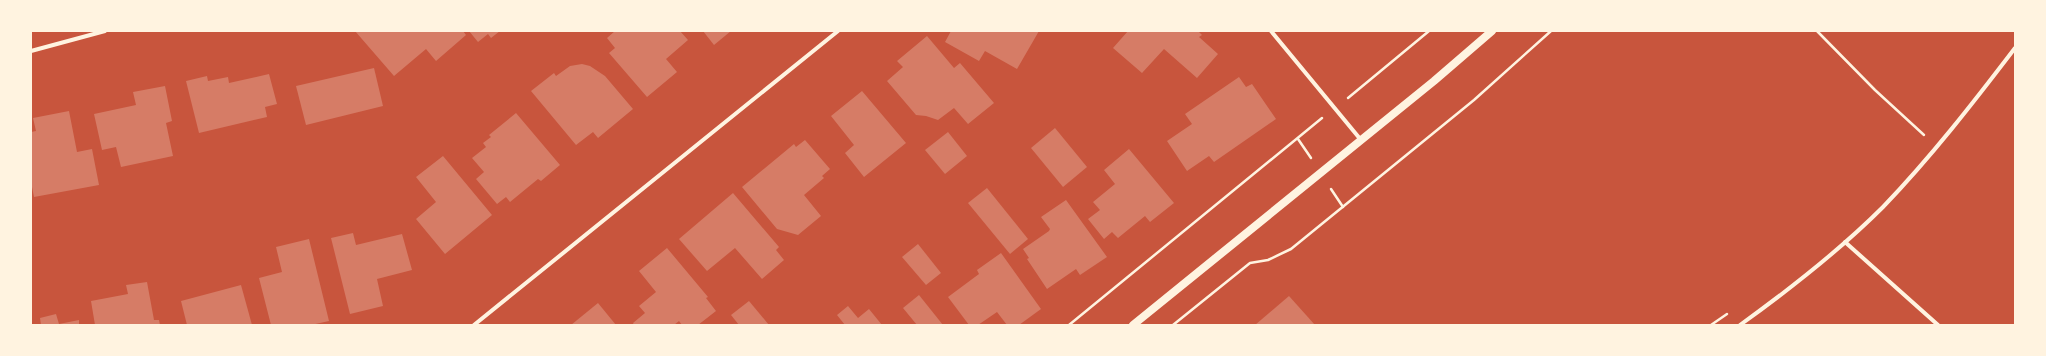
<svg xmlns="http://www.w3.org/2000/svg" width="2046" height="356" font-family="'Fira Sans',sans-serif">
	<style>
		.building { fill: #d67c66 }
		.lines { fill: none; stroke-linecap: round; stroke-linejoin: round }
		.path { stroke: #fff3e0; stroke-width: 2.5 }
		.minor { stroke: #fff3e0; stroke-width: 4 }
		.secondary { stroke: #fff3e0; stroke-width: 8 }
	</style>
	<rect width="100%" height="100%" fill="#c8553d"/>
	<g class="building">
		<path d="M355,31H463L466,35L436,61L426,49L394,76Z"/>
		<path d="M469,31H500L491,38L488,34L478,42Z"/>
		<path d="M615,31H680L688,40L666,59L677,72L647,97L609,53L615,48L607,38Z"/>
		<path d="M703,31H731L714,45Z"/>
		<path d="M951,31H1039L1017,69L985,51L979,61L945,42Z"/>
		<path d="M1128,31H1198L1202,35L1199,37L1218,54L1197,78L1164,49L1142,73L1113,48Z"/>
		<path d="M927,36L954,68L960,63L994,103L968,124L954,108L938,120L926,116L916,115L887,81L903,67L897,61Z"/>
		<path d="M582,64L590,66L605,76L633,109L598,138L593,132L576,145L531,91L554,73L556,76L570,66Z"/>
		<path d="M374,68L383,106L306,125L296,86Z"/>
		<path d="M269,74L277,104L265,107L267,117L199,133L186,81L207,76L208,81L228,77L229,83Z"/>
		<path d="M1239,77L1246,87L1252,84L1276,119L1214,162L1209,156L1187,171L1167,141L1192,124L1185,114Z"/>
		<path d="M165,86L172,121L166,123L173,156L121,167L116,147L102,150L94,114L136,105L133,92Z"/>
		<path d="M862,91L906,143L864,177L845,153L854,145L831,116Z"/>
		<path d="M69,111L77,152L92,149L99,185L34,197L31,182V132L36,131L33,118Z"/>
		<path d="M516,113L560,165L541,181L538,179L510,202L506,197L497,204L476,179L484,172L472,158L486,147L483,143L491,137L489,135Z"/>
		<path d="M1055,128L1087,167L1063,187L1031,148Z"/>
		<path d="M948,132L967,156L945,174L925,150Z"/>
		<path d="M805,140L830,169L822,176L824,178L804,195L821,216L798,235L777,229L742,187L794,144L796,147Z"/>
		<path d="M1129,149L1174,203L1150,222L1145,216L1118,238L1112,232L1104,239L1088,219L1100,210L1093,202L1115,184L1104,170Z"/>
		<path d="M443,156L492,215L445,254L416,219L436,202L416,177Z"/>
		<path d="M987,188L1028,239L1010,254L968,203Z"/>
		<path d="M733,193L779,247L776,250L784,260L762,279L735,248L707,271L679,239Z"/>
		<path d="M1066,200L1107,257L1080,275L1076,269L1047,289L1027,259L1029,258L1023,249L1049,231L1050,229L1041,217Z"/>
		<path d="M353,233L356,245L402,234L412,270L377,279L383,306L350,314L331,238Z"/>
		<path d="M309,239L329,321L311,325H271L259,278L282,272L276,247Z"/>
		<path d="M918,244L941,273L926,285L902,257Z"/>
		<path d="M667,248L708,297L706,298L716,311L698,325H682L679,321L674,325H634L633,323L645,313L639,306L656,292L639,271Z"/>
		<path d="M1001,253L1041,309L1019,325H1007L997,312L978,325H969L948,297L979,274L977,270Z"/>
		<path d="M147,282L154,320H159L160,325H95L91,301L128,294L126,285Z"/>
		<path d="M241,285L252,325H187L181,301Z"/>
		<path d="M919,295L943,325H917L903,308Z"/>
		<path d="M1289,296L1315,325H1255Z"/>
		<path d="M749,301L769,325H739L731,315Z"/>
		<path d="M598,303L616,325H571Z"/>
		<path d="M848,306L858,318L869,309L882,325H845L837,315Z"/>
		<path d="M56,314L59,324L79,320V325H41L40,318Z"/>
	</g>
	<g class="lines">
		<g class="path">
			<path d="M1817,31L1875,90L1924,135"/>
			<path d="M1348,98L1429,31"/>
			<path d="M1298,139L1311,158"/>
			<path d="M1331,189L1343,207"/>
			<path d="M1069,325L1322,118"/>
			<path d="M1173,325L1250,263L1268,260L1291,249L1474,100L1551,31"/>
			<path d="M1711,325L1727,314"/>
		</g>
		<g class="minor">
			<path d="M1271,31L1361,140"/>
			<path d="M31,51L105,31"/>
			<path d="M1845,242L1938,325"/>
			<path d="M474,325L838,31"/>
			<path d="M1740,325C1790,289 1839,251 1883,207C1931,157 1973,103 2015,48"/>
		</g>
		<path class="secondary" d="M1133,325L1434,81L1492,31"/>
	</g>
	<rect width="2046" height="356" fill="none" stroke="#fff3e0" stroke-width="64"/>
</svg>
